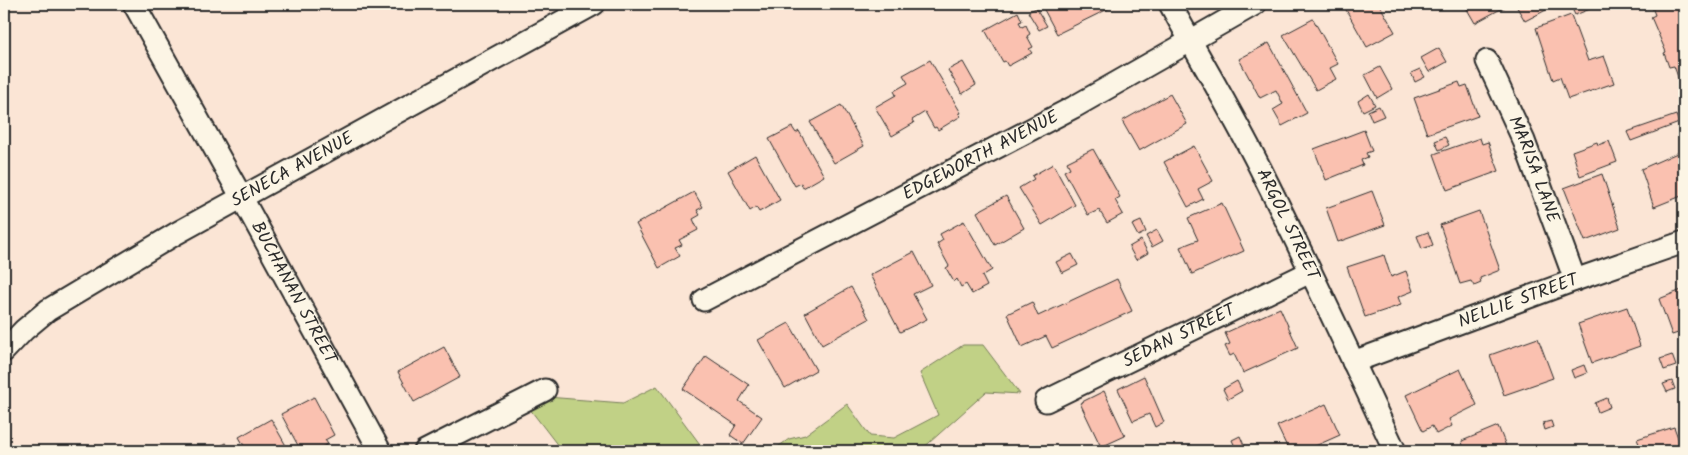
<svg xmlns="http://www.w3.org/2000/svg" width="1688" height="455" font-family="Kalam,sans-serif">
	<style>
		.green { fill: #c1d186; stroke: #767e58 }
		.building { fill: #fac1b0; stroke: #2b2b2b }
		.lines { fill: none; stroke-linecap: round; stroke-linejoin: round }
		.minor-casing { stroke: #2b2b2b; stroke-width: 25 }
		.minor { stroke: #fcf5e5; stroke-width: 21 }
		.labels { text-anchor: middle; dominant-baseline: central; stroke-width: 4; stroke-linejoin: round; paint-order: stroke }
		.street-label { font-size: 18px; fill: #2b2b2b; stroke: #fcf5e5 }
	</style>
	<rect width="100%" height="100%" fill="#fbe5d5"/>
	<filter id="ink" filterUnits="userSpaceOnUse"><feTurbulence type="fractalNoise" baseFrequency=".02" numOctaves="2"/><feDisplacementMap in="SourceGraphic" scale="10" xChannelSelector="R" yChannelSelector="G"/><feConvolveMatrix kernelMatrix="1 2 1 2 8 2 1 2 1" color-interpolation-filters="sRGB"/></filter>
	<g filter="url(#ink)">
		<g class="green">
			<path d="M963,345H983L1020,394L986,392L920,451H772L789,439L805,435L847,404L870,436L894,438L938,415L920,373Z"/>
			<path d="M657,386L705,451H562L529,408L547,397L623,403Z"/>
		</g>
		<g class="building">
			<path d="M1041,4H1109L1110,8L1057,34Z"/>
			<path d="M1352,4H1379L1395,32L1367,47L1345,8Z"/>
			<path d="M1464,4H1508V5L1475,23Z"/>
			<path d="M1515,4H1542L1546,10L1525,21Z"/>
			<path d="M1570,4H1587L1590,9L1575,15Z"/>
			<path d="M1651,4H1684V87L1682,88L1674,66L1669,67L1664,53L1666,52L1651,17L1655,15Z"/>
			<path d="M1036,8L1047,26L1039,30L1028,12Z"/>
			<path d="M1018,12L1022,21L1019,22L1022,27L1026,25L1030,34L1027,36L1033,47L1029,49L1032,53L1008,66L1005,61L1003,62L985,30Z"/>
			<path d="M1571,15L1588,61L1604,56L1614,83L1568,99L1560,77L1553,80L1536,28Z"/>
			<path d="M1313,19L1338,64L1330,68L1336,79L1316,90L1283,35Z"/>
			<path d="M1269,43L1307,113L1282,126L1273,110L1283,104L1276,90L1260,98L1239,59Z"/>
			<path d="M1439,48L1447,62L1429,72L1421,58Z"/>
			<path d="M930,60L961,113L959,114L961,116L938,130L936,127L934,128L925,112L912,120L914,123L892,136L875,107L896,95L894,91L908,83L903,75Z"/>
			<path d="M963,62L976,85L962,94L948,70Z"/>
			<path d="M1380,67L1392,89L1377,98L1365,75Z"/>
			<path d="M1420,69L1425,77L1415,82L1411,73Z"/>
			<path d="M1459,82L1461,87L1467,85L1478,116L1427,134L1414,98Z"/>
			<path d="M1170,94L1187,124L1139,151L1122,121Z"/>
			<path d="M1369,94L1375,105L1363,111L1358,101Z"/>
			<path d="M841,105L864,146L834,163L810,122Z"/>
			<path d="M1379,106L1384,116L1372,121L1368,111Z"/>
			<path d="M1676,115L1679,123L1631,141L1627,132Z"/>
			<path d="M792,127L796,133L799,131L824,176L803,188L801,183L795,186L769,139Z"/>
			<path d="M1364,130L1372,151L1366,153L1368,157L1361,160L1363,165L1326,180L1314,149Z"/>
			<path d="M1445,137L1449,145L1439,150L1435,141Z"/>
			<path d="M1480,138L1482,144L1488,142L1499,171L1447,190L1434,154Z"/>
			<path d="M1609,141L1617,162L1580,176L1572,151L1597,142L1598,145Z"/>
			<path d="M1194,146L1213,181L1198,189L1203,199L1188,207L1164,162Z"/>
			<path d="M1093,149L1120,197L1115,200L1123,214L1107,223L1099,210L1088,215L1064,171L1070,168L1067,162Z"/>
			<path d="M1684,150V195L1654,207L1641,169Z"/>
			<path d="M755,155L780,200L759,212L756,207L750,211L728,171Z"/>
			<path d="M1053,164L1075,205L1042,225L1019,188L1034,179L1032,176Z"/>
			<path d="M1602,174L1620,228L1585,241L1564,188Z"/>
			<path d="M1372,191L1385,225L1338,242L1326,208Z"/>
			<path d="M694,192L703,207L697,210L700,215L693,219L698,230L679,240L682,245L675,248L680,256L659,268L636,224Z"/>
			<path d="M1006,196L1024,228L995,245L977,212Z"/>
			<path d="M1222,203L1244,251L1192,274L1180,247L1198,240L1188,218Z"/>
			<path d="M1479,211L1500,270L1480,278L1481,283L1474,286L1471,281L1460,284L1440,225Z"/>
			<path d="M964,221L992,270L982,276L987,286L972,294L966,284L961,287L957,279L954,282L946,268L949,266L937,244L943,240L940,234Z"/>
			<path d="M1141,221L1146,232L1138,236L1132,225Z"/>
			<path d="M1157,230L1163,241L1152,247L1146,236Z"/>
			<path d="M1428,232L1433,245L1422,249L1417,236Z"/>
			<path d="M1141,240L1148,253L1136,260L1129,247Z"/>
			<path d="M914,252L931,285L913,294L927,319L900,332L870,275Z"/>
			<path d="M1072,254L1078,265L1062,273L1056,262Z"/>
			<path d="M1384,255L1391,277L1406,271L1413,291L1398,297L1401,305L1365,317L1347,267Z"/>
			<path d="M1117,279L1132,311L1052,348L1046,336L1022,347L1007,314L1032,302L1038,316Z"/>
			<path d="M851,287L869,319L822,345L805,313Z"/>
			<path d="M1684,289V331L1672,335L1659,299Z"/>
			<path d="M1627,307L1640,346L1592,363L1578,324Z"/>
			<path d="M1280,308L1298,348L1243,373L1234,354L1230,356L1225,346L1230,344L1225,333Z"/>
			<path d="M789,323L816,370L785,388L758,340Z"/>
			<path d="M1538,338L1553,378L1504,395L1490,355Z"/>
			<path d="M444,347L460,377L414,402L398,372Z"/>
			<path d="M1672,355L1676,366L1664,370L1660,359Z"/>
			<path d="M706,356L749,385L739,401L762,417L743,444L730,435L736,425L683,389Z"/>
			<path d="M1584,365L1587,373L1574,378L1571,370Z"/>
			<path d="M1460,369L1477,405L1449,419L1452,426L1436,434L1432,426L1423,431L1406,395Z"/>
			<path d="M1144,376L1164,422L1155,427L1149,414L1133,421L1118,389Z"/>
			<path d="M1237,381L1242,391L1228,399L1223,389Z"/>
			<path d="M1672,381L1675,389L1667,392L1663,384Z"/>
			<path d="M1104,391L1125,436L1101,447L1080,403Z"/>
			<path d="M314,397L334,435L325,440L328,444L314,451H301L281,414Z"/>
			<path d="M1607,398L1610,407L1598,412L1595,403Z"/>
			<path d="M1326,404L1340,435L1304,451H1289L1277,426Z"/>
			<path d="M271,419L289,451H247L239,437Z"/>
			<path d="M1551,421L1553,427L1545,430L1543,423Z"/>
			<path d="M1498,426L1508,451H1452L1463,446L1462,441Z"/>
			<path d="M1674,427L1683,451H1642L1637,439Z"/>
			<path d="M1240,436L1246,450L1243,451H1237L1232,440Z"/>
			<path d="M226,443L231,451H212Z"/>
			<path d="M1344,445L1347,451H1330Z"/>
		</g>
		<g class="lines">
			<g class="minor-casing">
				<g id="minor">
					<path id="s1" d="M134,4L242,198L380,451"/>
					<path id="s2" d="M1170,4C1202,63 1237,120 1266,180C1311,270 1353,361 1395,451"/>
					<path id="s3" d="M1487,61L1524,141L1575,280"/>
					<path id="s4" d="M704,300L1074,107L1255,4"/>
					<path id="s5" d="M4,351L24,330L48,310L177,233L594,4"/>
					<path id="s6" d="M1353,362L1575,280L1684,242"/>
					<path id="s7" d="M1046,401L1310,272"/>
					<path d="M425,451L545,390"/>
				</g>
			</g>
			<use href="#minor" class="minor"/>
		</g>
	</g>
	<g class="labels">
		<g class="street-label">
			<text stroke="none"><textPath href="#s4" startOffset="312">EDGEWORTH AVENUE</textPath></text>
			<text stroke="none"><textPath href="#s5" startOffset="342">SENECA AVENUE</textPath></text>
			<text stroke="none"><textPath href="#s3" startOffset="118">MARISA LANE</textPath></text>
			<text stroke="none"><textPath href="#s2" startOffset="250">ARGOL STREET</textPath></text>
			<text stroke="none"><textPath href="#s1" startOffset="330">BUCHANAN STREET</textPath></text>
			<text stroke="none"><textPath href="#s6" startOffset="176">NELLIE STREET</textPath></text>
			<text stroke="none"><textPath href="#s7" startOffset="148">SEDAN STREET</textPath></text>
		</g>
	</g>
	<rect width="1688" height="455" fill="none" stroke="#fcf5e5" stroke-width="20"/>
	<rect x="10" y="10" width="1668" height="435" fill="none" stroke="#2b2b2b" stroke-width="2" filter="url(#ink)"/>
</svg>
